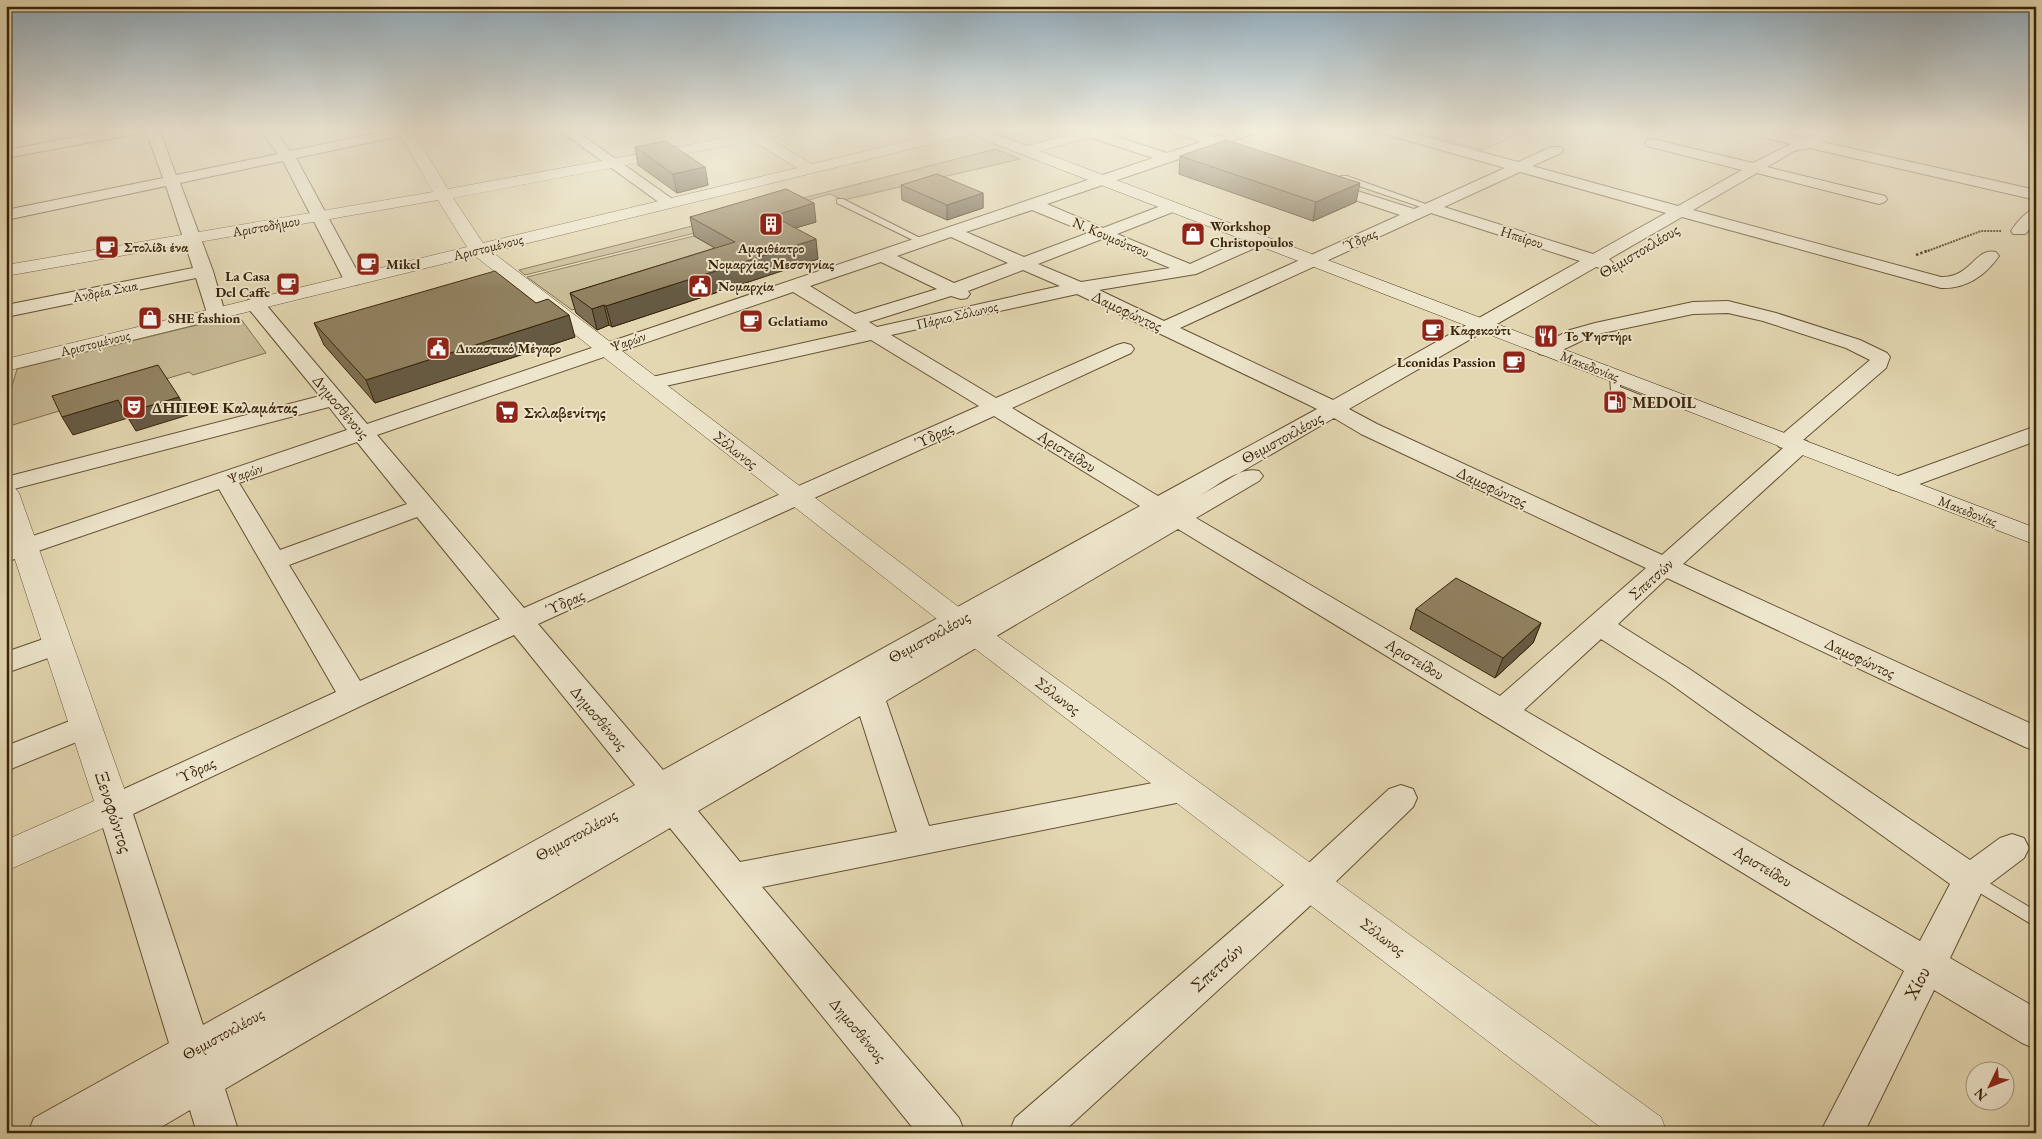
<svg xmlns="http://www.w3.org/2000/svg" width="2042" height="1139" font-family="'EB Garamond',serif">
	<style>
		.green { fill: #c6b994; stroke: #806e4e }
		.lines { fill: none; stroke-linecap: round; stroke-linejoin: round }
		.service-casing { stroke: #645132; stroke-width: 2 }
		.minor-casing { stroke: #645132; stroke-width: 2 }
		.tertiary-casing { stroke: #645132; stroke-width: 1 }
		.secondary-casing { stroke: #392408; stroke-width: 1 }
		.path-far1 { stroke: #392408; stroke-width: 2; stroke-dasharray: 2 1; stroke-linecap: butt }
		.path { stroke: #392408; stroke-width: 2.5; stroke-dasharray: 2.5 2; stroke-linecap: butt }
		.service { fill: #ede5cc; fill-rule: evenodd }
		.minor { fill: #ede5cc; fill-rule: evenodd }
		.tertiary { fill: #ede5cc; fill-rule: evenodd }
		.secondary { fill: #ede5cc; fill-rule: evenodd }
		.wall { fill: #7d6f53; stroke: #392408 }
		.shaded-wall { fill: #665a43; stroke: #392408 }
		.building { fill: #918160; stroke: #392408 }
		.labels { text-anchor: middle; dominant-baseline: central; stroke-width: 4; stroke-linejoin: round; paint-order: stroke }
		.far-street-label { font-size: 14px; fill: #392408; stroke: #ede5cc }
		.far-poi-label { font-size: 14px; font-weight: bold; fill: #392408; stroke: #ede5cc; text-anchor: start }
		.street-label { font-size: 16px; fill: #392408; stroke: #ede5cc }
		.poi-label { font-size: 16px; font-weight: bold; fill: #392408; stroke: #ede5cc; text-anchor: start }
		.near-street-label { font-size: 19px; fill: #392408; stroke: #ede5cc }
	</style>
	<rect width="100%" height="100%" fill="#e3d7b1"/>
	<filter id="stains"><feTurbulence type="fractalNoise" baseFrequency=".004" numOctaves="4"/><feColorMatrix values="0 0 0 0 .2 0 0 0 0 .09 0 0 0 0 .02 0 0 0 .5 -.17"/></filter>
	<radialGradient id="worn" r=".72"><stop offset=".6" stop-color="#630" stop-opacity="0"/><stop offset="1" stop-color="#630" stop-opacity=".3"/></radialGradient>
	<g class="green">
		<path d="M987,130H1087L1028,146Z"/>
		<path d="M1411,130H1529L1483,150Z"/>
		<path d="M996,149L1020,159L844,200L830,194L691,234L525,275L519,270Z"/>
		<path d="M694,236L734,259L572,310L527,277Z"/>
		<path d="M238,315L266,353L193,375L189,372L6,427V407L17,369Z"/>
	</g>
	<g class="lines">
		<g class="service-casing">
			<g id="service">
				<path d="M1341,176H1347L1434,207L1427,209L1341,180Z"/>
				<path d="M837,199H843L926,241L919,243L837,203Z"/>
				<path d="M1615,373L1620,376V387L1655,401L1683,399L1688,402L1683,405L1654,407L1611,391L1610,376Z"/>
				<path d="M1971,872L2036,911V927L1965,884L1963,879L1965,874Z"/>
			</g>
		</g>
		<g class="minor-casing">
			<g id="minor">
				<path d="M114,130H142L135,134L6,158V150Z"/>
				<path d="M143,130H157L162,137L176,175L278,154L260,130H274L290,151L391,130H417L410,134L296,158L362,280L359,284L353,285L347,284L344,280L283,161L180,183L213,271L225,313L223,317L216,319L209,317L207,313L196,278L6,317V305L193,268L166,186L6,220V210L163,178L148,137Z"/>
				<path d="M559,130H575L678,203L676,206H664Z"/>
				<path d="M1087,130H1096L1167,153L1201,142L1173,133L1171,130H1192L1215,137L1237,130H1257L1255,133L1047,204L1103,228L1166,204H1178L1180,207L1178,210L1117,234L1190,264L1252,236H1264L1266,240L1264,244L1196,274L1099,290L1164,321L1400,215L1319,188L1316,185L1319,182H1329L1414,209L1505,168L1381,133L1379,130H1401L1518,162L1551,147H1561L1563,150L1561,153L1532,166L1678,206L1742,170L1647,146L1645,143L1647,140L1652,139L1753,163L1791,144L1744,133L1742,130H1766L1808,139L1824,130H1840L1822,142L2036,190V200L1810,148L1794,151L1767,167L1885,196L1887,199L1885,202L1879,204L1757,173L1693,210L1941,277C1971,278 1975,247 1996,252L1999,256C1985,276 1966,289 1941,288L1682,217L1609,259L1614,264L1611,268L1605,269L1596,267L1349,409L1377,424L1662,555L1783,448L1779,447L1776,442L1779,437L1870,360L1846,348L1763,321L1728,313L1693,314L1598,334C1581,339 1554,358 1539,354L1536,350L1539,346L1570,330L1595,323L1693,302L1728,301L1776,313L1860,340L1887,353L1890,357L1886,368L1803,440L1807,441L1810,446L1807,451L1683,564L2036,726V751L2025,747L1667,578L1618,624L1688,668L1970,860L2000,838L2012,834L2024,838L2029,848L2024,858L1983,889L1950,958L2036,1008V1049L2022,1043L1934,990L1864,1133H1820L1904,971L1178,529L886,701L929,826L1184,777L1196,781L1200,790L1196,799L762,887L959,1118L965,1133H917L670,828L225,1089L239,1133H197L190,1110L151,1133H28L34,1118L169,1043L97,808L102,799L336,692L219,489L6,562V545L347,430L329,407L6,491V477L320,396L248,308L246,304L248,300L255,298L262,300L367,424L1153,158L1086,136L1084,133ZM1520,172L1666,213L1593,254L1444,207ZM1032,210L1088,233L1024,257L966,232ZM1431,213L1580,261L1333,400L1180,328ZM951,237L1008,263L954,283L897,256ZM1102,239L1170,268L1081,282L1038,264ZM881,262L937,289L855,314L810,286ZM1023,270L1060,286L877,327L869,322L951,296L961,299L967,298L970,294L968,291ZM793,292L857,331L652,377L645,379L642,383L645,387L652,389L871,340L979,406L524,608L377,435ZM1077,294L1309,405L1317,409L1158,496L1012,408L1131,353L1134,349L1131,345L1124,343L1117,345L996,398L891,335ZM994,416L1140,506L663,770L538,624ZM1334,418L1361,434L1646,568L1500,696L1196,518L1259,481L1263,476L1259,471C1240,466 1218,485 1201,495ZM357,442L407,504L280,550L239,483ZM417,517L500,619L360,681L289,565ZM514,635L635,785L203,1025L133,814L365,704ZM1601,639L1668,682L1950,884L1920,941L1524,710ZM860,716L897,832L740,862L698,811Z"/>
				<path d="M2036,208V223L2025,234H2013L2011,231C2016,223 2026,211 2036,208Z"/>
				<path d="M2036,426V441L1906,489L1898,491L1890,489L1886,484L1890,479Z"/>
				<path d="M58,634L68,637L72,644L68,651L6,673V652Z"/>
				<path d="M85,715L96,718L100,726L96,734L6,771V746Z"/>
				<path d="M1401,785L1413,789L1417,798L1413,807L1323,894L1062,1133H1009L1015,1118L1299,872L1389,789Z"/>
			</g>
		</g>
		<g class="tertiary-casing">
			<g id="tertiary">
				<path d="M398,130H412L448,189L742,135L740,132L741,130H754L757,132L769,130H798L796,133L768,138L812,164L953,130H977L975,133L492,252L985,627L1661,1117L1667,1133H1608L965,641L475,256L6,371V359L467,247L438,200L6,276V265L433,192ZM753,141L797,168L483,243L453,198Z"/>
				<path d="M1086,130H1108L1106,133L1026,155L1021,154L1019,151L1021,148Z"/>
				<path d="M6,486L15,488L19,493L131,808L126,818L6,871V840L94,801L6,532Z"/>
			</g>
		</g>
		<g class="secondary-casing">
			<path id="secondary" d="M964,130H984L2036,528V545L966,133Z"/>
		</g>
		<path class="path-far1" d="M1925,252L1981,231H2001"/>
		<path class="path" d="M1916,255L1929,250"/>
		<use href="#service" class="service"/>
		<use href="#minor" class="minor"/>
		<use href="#tertiary" class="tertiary"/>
		<use href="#secondary" class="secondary"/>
	</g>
	<g class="wall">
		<path d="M635,147L705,167L708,185L677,193L638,165Z"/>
		<path d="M1180,156L1356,202L1313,221L1179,174Z"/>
		<path d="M901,185L983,193V208L947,220L902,200Z"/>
		<path d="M690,217L816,222L795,228L818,259L612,327L609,325L597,330L576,313L570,293L715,248L694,236Z"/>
		<path d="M314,323L575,337L375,403L324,345Z"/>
		<path d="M1416,609L1541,623L1533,643L1495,678L1410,629Z"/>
	</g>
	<g class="shaded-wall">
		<path d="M705,167L708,185L677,193L673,174Z"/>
		<path d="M1360,183L1356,202L1313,221L1316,202Z"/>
		<path d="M983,193V208L947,220V205Z"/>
		<path d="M814,203L816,222L775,234L773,216Z"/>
		<path d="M816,239L818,259L612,327L606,306Z"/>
		<path d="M604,305L609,325L597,330L592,309Z"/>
		<path d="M569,315L575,337L375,403L366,380Z"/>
		<path d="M179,397L188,415L136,431L125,413Z"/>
		<path d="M118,400L128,418L73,435L62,417Z"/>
		<path d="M1541,623L1533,643L1495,678L1503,658Z"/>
	</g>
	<g class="building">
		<path d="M1226,140L1360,183L1316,202L1180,156Z"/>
		<path d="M666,141L705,167L673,174L635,147Z"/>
		<path d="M937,174L983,193L947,205L901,185Z"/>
		<path d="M786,189L814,203L773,216L816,239L606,306L604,305L592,309L570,293L735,242L690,217Z"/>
		<path d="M495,271L536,303L548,299L569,315L366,380L314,323Z"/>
		<path d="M158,365L179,397L125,413L118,400L62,417L52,396Z"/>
		<path d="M1456,578L1541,623L1503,658L1416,609Z"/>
	</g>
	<linearGradient id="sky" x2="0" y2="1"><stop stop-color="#8faabb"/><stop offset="0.45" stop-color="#f2eddc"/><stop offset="1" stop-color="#f2eddc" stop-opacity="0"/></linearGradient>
	<rect width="2042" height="289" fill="url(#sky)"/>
	<defs>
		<g id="building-square" transform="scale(1.25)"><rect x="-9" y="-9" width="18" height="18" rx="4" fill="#8f2418" stroke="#ede5cc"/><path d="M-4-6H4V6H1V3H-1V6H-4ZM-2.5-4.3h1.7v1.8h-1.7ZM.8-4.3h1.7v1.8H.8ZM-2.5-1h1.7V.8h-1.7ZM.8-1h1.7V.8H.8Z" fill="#fff"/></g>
		<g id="shop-square" transform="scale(1.25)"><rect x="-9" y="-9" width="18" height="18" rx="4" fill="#8f2418" stroke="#ede5cc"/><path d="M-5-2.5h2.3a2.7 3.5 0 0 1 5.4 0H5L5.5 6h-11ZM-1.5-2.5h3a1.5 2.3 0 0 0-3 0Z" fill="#fff"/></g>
		<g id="cafe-square" transform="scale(1.25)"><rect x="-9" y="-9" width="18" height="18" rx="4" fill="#8f2418" stroke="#ede5cc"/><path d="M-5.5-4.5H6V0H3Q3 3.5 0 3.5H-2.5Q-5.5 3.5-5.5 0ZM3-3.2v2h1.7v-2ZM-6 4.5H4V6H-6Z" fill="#fff"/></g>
		<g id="civic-square" transform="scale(1.25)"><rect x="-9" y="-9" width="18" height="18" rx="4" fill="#8f2418" stroke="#ede5cc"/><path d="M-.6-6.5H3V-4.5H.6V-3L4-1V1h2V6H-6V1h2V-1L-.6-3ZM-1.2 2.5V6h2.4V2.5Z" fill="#fff"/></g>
		<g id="restaurant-square" transform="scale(1.25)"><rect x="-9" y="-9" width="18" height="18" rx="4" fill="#8f2418" stroke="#ede5cc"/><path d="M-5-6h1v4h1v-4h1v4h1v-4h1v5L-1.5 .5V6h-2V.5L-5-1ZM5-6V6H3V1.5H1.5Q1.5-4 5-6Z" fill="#fff"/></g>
		<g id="fuel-square" transform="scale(1.25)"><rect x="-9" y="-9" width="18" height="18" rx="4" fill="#8f2418" stroke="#ede5cc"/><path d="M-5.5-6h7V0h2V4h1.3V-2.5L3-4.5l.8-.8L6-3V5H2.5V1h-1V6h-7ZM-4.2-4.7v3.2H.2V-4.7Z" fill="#fff"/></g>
		<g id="theatre-square" transform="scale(1.25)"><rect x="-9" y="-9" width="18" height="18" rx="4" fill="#8f2418" stroke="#ede5cc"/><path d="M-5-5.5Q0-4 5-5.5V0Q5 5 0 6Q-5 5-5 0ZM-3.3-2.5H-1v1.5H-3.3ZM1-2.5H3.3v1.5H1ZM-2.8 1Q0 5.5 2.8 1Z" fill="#fff"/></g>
		<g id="supermarket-square" transform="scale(1.25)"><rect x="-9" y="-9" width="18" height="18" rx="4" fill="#8f2418" stroke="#ede5cc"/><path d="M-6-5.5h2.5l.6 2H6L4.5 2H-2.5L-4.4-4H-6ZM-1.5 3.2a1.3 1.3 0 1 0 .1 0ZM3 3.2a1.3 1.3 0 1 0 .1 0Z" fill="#fff"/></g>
	</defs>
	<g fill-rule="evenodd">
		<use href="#building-square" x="771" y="224"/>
		<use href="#shop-square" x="1193" y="234"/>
		<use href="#cafe-square" x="107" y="247"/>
		<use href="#cafe-square" x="368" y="264"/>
		<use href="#cafe-square" x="288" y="284"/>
		<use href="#civic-square" x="700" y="286"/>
		<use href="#shop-square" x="150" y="318"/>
		<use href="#cafe-square" x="751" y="321"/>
		<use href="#cafe-square" x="1433" y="330"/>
		<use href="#restaurant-square" x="1546" y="336"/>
		<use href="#civic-square" x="438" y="348"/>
		<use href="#cafe-square" x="1514" y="362"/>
		<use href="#fuel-square" x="1615" y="402"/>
		<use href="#theatre-square" x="134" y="407"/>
		<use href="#supermarket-square" x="507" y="412"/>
	</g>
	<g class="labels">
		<g class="far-street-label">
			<text transform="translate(266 226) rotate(-10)">Αριστοδήμου</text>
			<text transform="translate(1111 237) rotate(23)">Ν. Κουμούτσου</text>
			<text transform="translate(1522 237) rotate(18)">Ηπείρου</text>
			<text transform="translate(1360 239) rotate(-24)">Ύδρας</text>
			<text transform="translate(488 247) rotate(-14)">Αριστομένους</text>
			<text transform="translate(105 291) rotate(-11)">Ανδρέα Σκια</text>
			<text transform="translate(957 315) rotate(-13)">Πάρκο Σόλωνος</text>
			<text transform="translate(628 341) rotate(-19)">Ψαρών</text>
			<text transform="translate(95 343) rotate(-14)">Αριστομένους</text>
			<text transform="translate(1590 366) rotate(21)">Μακεδονίας</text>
			<text transform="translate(245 473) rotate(-19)">Ψαρών</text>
			<text transform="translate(1968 511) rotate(21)">Μακεδονίας</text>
		</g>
		<g class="far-poi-label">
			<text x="1210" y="226">Workshop<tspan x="1210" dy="16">Christopoulos</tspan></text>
			<text x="124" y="247">Στολίδι ένα</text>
			<text x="771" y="248" text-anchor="middle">Αμφιθέατρο<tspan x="771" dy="16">Νομαρχίας Μεσσηνίας</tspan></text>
			<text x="386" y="264">Mikel</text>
			<text x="270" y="276" text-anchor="end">La Casa<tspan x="270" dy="16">Del Caffe</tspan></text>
			<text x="718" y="286">Νομαρχία</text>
			<text x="168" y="318">SHE fashion</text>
			<text x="768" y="321">Gelatiamo</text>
			<text x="1450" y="330">Καφεκούτι</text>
			<text x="1564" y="336">Το Ψηστήρι</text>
			<text x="456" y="348">Δικαστικό Μέγαρο</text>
			<text x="1496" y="362" text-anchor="end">Leonidas Passion</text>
		</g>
		<g class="street-label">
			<text transform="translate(1639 251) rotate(-31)">Θεμιστοκλέους</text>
			<text transform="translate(1127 311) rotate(25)">Δαμοφώντος</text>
			<text transform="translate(341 407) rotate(50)">Δημοσθένους</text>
			<text transform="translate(934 435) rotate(-25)">Ύδρας</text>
			<text transform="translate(1282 438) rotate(-29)">Θεμιστοκλέους</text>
			<text transform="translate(736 450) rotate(38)">Σόλωνος</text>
			<text transform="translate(1067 451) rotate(32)">Αριστείδου</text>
			<text transform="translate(1492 487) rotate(25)">Δαμοφώντος</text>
			<text transform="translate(1651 579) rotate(-42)">Σπετσών</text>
			<text transform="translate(565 602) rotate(-24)">Ύδρας</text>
			<text transform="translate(929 637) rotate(-29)">Θεμιστοκλέους</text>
			<text transform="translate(1860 658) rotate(25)">Δαμοφώντος</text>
			<text transform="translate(1415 659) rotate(31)">Αριστείδου</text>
			<text transform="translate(1058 696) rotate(37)">Σόλωνος</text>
			<text transform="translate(599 718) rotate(50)">Δημοσθένους</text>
			<text transform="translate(196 770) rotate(-25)">Ύδρας</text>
			<text transform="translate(576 835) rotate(-29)">Θεμιστοκλέους</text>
			<text transform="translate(1763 866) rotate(31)">Αριστείδου</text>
			<text transform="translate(1383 937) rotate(37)">Σόλωνος</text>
			<text transform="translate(858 1030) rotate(50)">Δημοσθένους</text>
			<text transform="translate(223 1034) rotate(-29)">Θεμιστοκλέους</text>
		</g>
		<g class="poi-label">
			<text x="1632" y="402">MEDOIL</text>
			<text x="152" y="407">ΔΗΠΕΘΕ Καλαμάτας</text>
			<text x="524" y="412">Σκλαβενίτης</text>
		</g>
		<g class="near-street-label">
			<text transform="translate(114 812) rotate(72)">Ξενοφώντος</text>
			<text transform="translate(1217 967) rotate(-42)">Σπετσών</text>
			<text transform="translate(1917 983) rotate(-63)">Χίου</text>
		</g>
	</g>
	<rect width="2042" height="1139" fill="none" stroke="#e3d7b1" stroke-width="25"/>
	<rect x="8" y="8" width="2027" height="1124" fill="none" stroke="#392408" stroke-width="2.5"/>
	<rect x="12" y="12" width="2017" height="1114" fill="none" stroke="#392408"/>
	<g transform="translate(1990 1086) rotate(227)"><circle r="24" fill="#ede5cc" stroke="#a5987e"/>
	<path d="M0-4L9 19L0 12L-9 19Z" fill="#8f2418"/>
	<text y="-8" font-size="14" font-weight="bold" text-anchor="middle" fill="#392408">N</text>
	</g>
	<rect width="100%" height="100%" filter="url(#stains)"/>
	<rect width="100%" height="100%" fill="url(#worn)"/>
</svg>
